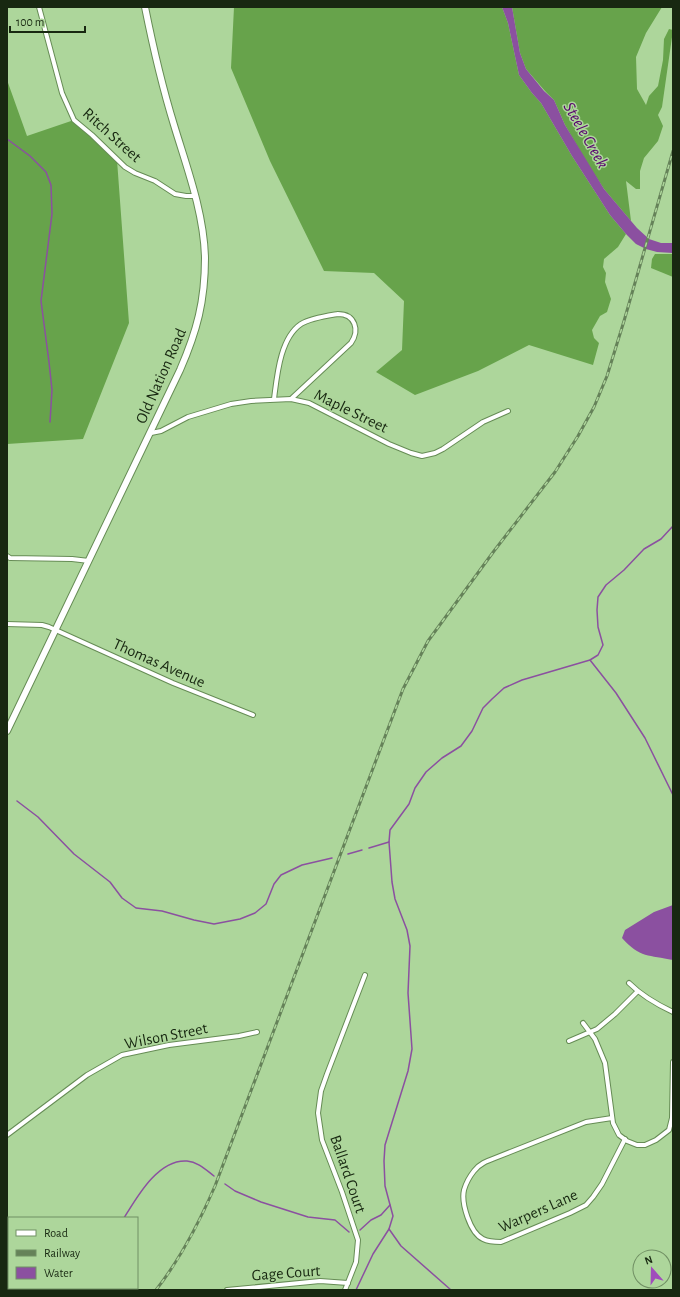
<svg xmlns="http://www.w3.org/2000/svg" width="680" height="1297" font-family="'Alegreya Sans',sans-serif">
	<style>
		.forest { fill: #67a34b }
		.water { fill: #8b50a0 }
		.lines { fill: none; stroke-linecap: round; stroke-linejoin: round }
		.stream { stroke: #8b50a0; stroke-width: 1.5 }
		.minor-casing { stroke: #668c55; stroke-width: 6 }
		.secondary-casing { stroke: #668c55; stroke-width: 8 }
		.minor { stroke: #fff; stroke-width: 4 }
		.secondary { stroke: #fff; stroke-width: 6 }
		.rail-casing { stroke: #658259; stroke-width: 3 }
		.rail { stroke: #add69b; stroke-width: 1.5; stroke-dasharray: 4.5; stroke-linecap: butt }
		.labels { text-anchor: middle; dominant-baseline: central; stroke-width: 3; stroke-linejoin: round; paint-order: stroke }
		.street-label { font-size: 16px; fill: #182811; stroke: #add69b }
		.water-label { font-size: 17px; font-style: italic; fill: #58006f; stroke: #add69b }
	</style>
	<rect width="100%" height="100%" fill="#add69b"/>
	<g class="forest">
		<path d="M234,7H502L508,23L519,75L532,93L541,103L572,156L610,215L626,234L618,247L604,259L603,267L606,273L605,282L611,299L607,312L600,316L592,330L594,338L599,343L593,365L529,345L478,371L415,395L376,372L402,350L404,301L374,273L324,271L270,161L231,68Z"/>
		<path d="M512,7H662L646,33L636,57L637,89L646,105L649,96L658,86L663,60L664,39L669,29L673,30L662,107L658,115L663,126L658,141L644,158L640,171V189H636L626,181L631,221L604,189L587,163L565,125L554,100L545,91L526,69L520,53Z"/>
		<path d="M7,80L27,136L74,120L117,160L129,323L83,439L7,444Z"/>
		<path d="M655,254H673V277L651,268L652,259Z"/>
	</g>
	<g class="water">
		<path d="M502,7H512L520,53L526,69L544,91L554,100L565,125L604,189L637,228L649,239L661,243H673V253L657,252L646,249L636,244L626,234L610,215L572,156L541,103L532,93L519,75L508,23Z"/>
		<path d="M673,905V960C649,955 640,958 622,938L625,930L654,912Z"/>
	</g>
	<g class="lines">
		<g class="stream">
			<path d="M7,139L30,156L46,172L51,185L52,214L41,301L49,362L52,390L50,422"/>
			<path d="M590,660L616,693L645,738L673,795"/>
			<path d="M17,801L38,817L74,854L110,882L122,898L136,908L162,911L194,920L214,924L240,919L255,913L266,904L274,884L281,875L302,865L332,858"/>
			<path d="M369,848L389,842"/>
			<path d="M348,854L362,850"/>
			<path d="M225,1184L235,1191L261,1202L308,1217L335,1220L349,1232"/>
			<path d="M124,1218C137,1197 158,1159 187,1161C198,1162 206,1170 214,1176"/>
			<path d="M389,1229L401,1246L451,1290"/>
			<path d="M360,1230L371,1220L381,1215L390,1205"/>
			<path d="M66,1290L68,1288"/>
			<path d="M356,1290L373,1254L389,1229L393,1216L385,1186L384,1161L385,1145L408,1071L412,1049L408,993L410,946L407,930L395,899L392,882L389,842L390,830L409,804L415,788L426,772L442,758L461,746L472,731L483,708L492,699L504,688L522,680L590,660L598,655L603,645L598,627L597,610L598,597L606,585L624,570L644,549L661,539L673,526"/>
		</g>
		<g class="minor-casing">
			<g id="minor">
				<path d="M39,7L62,93L74,120L92,135L125,167L135,173L155,181L175,194L186,196H195"/>
				<path d="M274,399C277,376 280,338 301,324C311,318 326,316 338,314C355,314 360,330 351,343L291,399"/>
				<path d="M151,433L161,431L188,417L231,404L251,401L291,399L309,403L389,444L411,453L422,456L435,453L443,449L483,422L508,411"/>
				<path d="M7,556L10,558L72,559L89,561"/>
				<path d="M7,624L42,625L49,627L173,683L253,715"/>
				<path d="M629,983C642,996 656,1004 673,1012"/>
				<path d="M583,1023L595,1039L605,1063L613,1123L619,1135L627,1141L637,1145H645L656,1140L669,1130L672,1118L673,1062"/>
				<path d="M569,1041L597,1029L615,1014L637,992"/>
				<path d="M612,1118L586,1122L495,1158C487,1161 479,1164 474,1171C470,1176 466,1183 464,1190C461,1203 470,1233 483,1239C489,1242 494,1242 501,1242L570,1213L586,1205L593,1197L602,1184L625,1139"/>
				<path d="M7,1135L87,1075L122,1055L169,1045L239,1036L257,1032"/>
				<path d="M227,1290L320,1281L348,1283"/>
				<path d="M345,1290L356,1262L358,1240L342,1192L322,1140L318,1113L321,1091L327,1074L365,975"/>
			</g>
		</g>
		<g class="secondary-casing">
			<path id="secondary" d="M7,731L180,370C197,331 205,301 205,258C204,213 187,168 174,125C162,86 153,47 145,7"/>
		</g>
		<use href="#minor" class="minor"/>
		<use href="#secondary" class="secondary"/>
		<g class="rail-casing">
			<path id="rail" d="M156,1290C181,1258 199,1223 215,1186L403,689L428,641L494,551L555,472L578,436L594,407L607,376L624,321L673,151"/>
		</g>
		<use href="#rail" class="rail"/>
	</g>
	<g class="labels">
		<g class="street-label">
			<text transform="translate(112 135) rotate(42)">Ritch Street</text>
			<text transform="translate(161 376) rotate(-66)">Old Nation Road</text>
			<text transform="translate(351 411) rotate(26)">Maple Street</text>
			<text transform="translate(159 663) rotate(24)">Thomas Avenue</text>
			<text transform="translate(166 1036) rotate(-11)">Wilson Street</text>
			<text transform="translate(348 1174) rotate(71)">Ballard Court</text>
			<text transform="translate(538 1211) rotate(-24)">Warpers Lane</text>
			<text transform="translate(286 1273) rotate(-4)">Gage Court</text>
		</g>
		<g class="water-label">
			<text transform="translate(586 135) rotate(60)">Steele Creek</text>
		</g>
	</g>
	<rect width="680" height="1297" fill="none" stroke="#182811" stroke-width="16"/>
	<rect x="8" y="1217" width="130" height="72" fill="#add69b" stroke="#719064"/>
	<rect x="16" y="1230" width="20" height="6" fill="#ffffff" stroke="#719064"/>
	<text x="44" y="1237" font-size="12" fill="#182811">Road</text>
	<rect x="16" y="1250" width="20" height="6" fill="#658259" stroke="#719064"/>
	<text x="44" y="1257" font-size="12" fill="#182811">Railway</text>
	<rect x="16" y="1267" width="20" height="12" fill="#8b50a0" stroke="#719064"/>
	<text x="44" y="1277" font-size="12" fill="#182811">Water</text>
	<g transform="translate(652 1269) rotate(340)"><circle r="19" fill="#add69b" stroke="#719064"/>
	<path d="M0-3L7 15L0 10L-7 15Z" fill="#a04dbc"/>
	<text y="-6" font-size="11" font-weight="bold" text-anchor="middle" fill="#182811">N</text>
	</g>
	<path d="M10 26v6h75v-6" fill="none" stroke="#182811" stroke-width="2"/>
	<text x="16" y="26" font-size="12" fill="#182811" stroke="#add69b" stroke-width="3" paint-order="stroke">100 m</text>
</svg>
